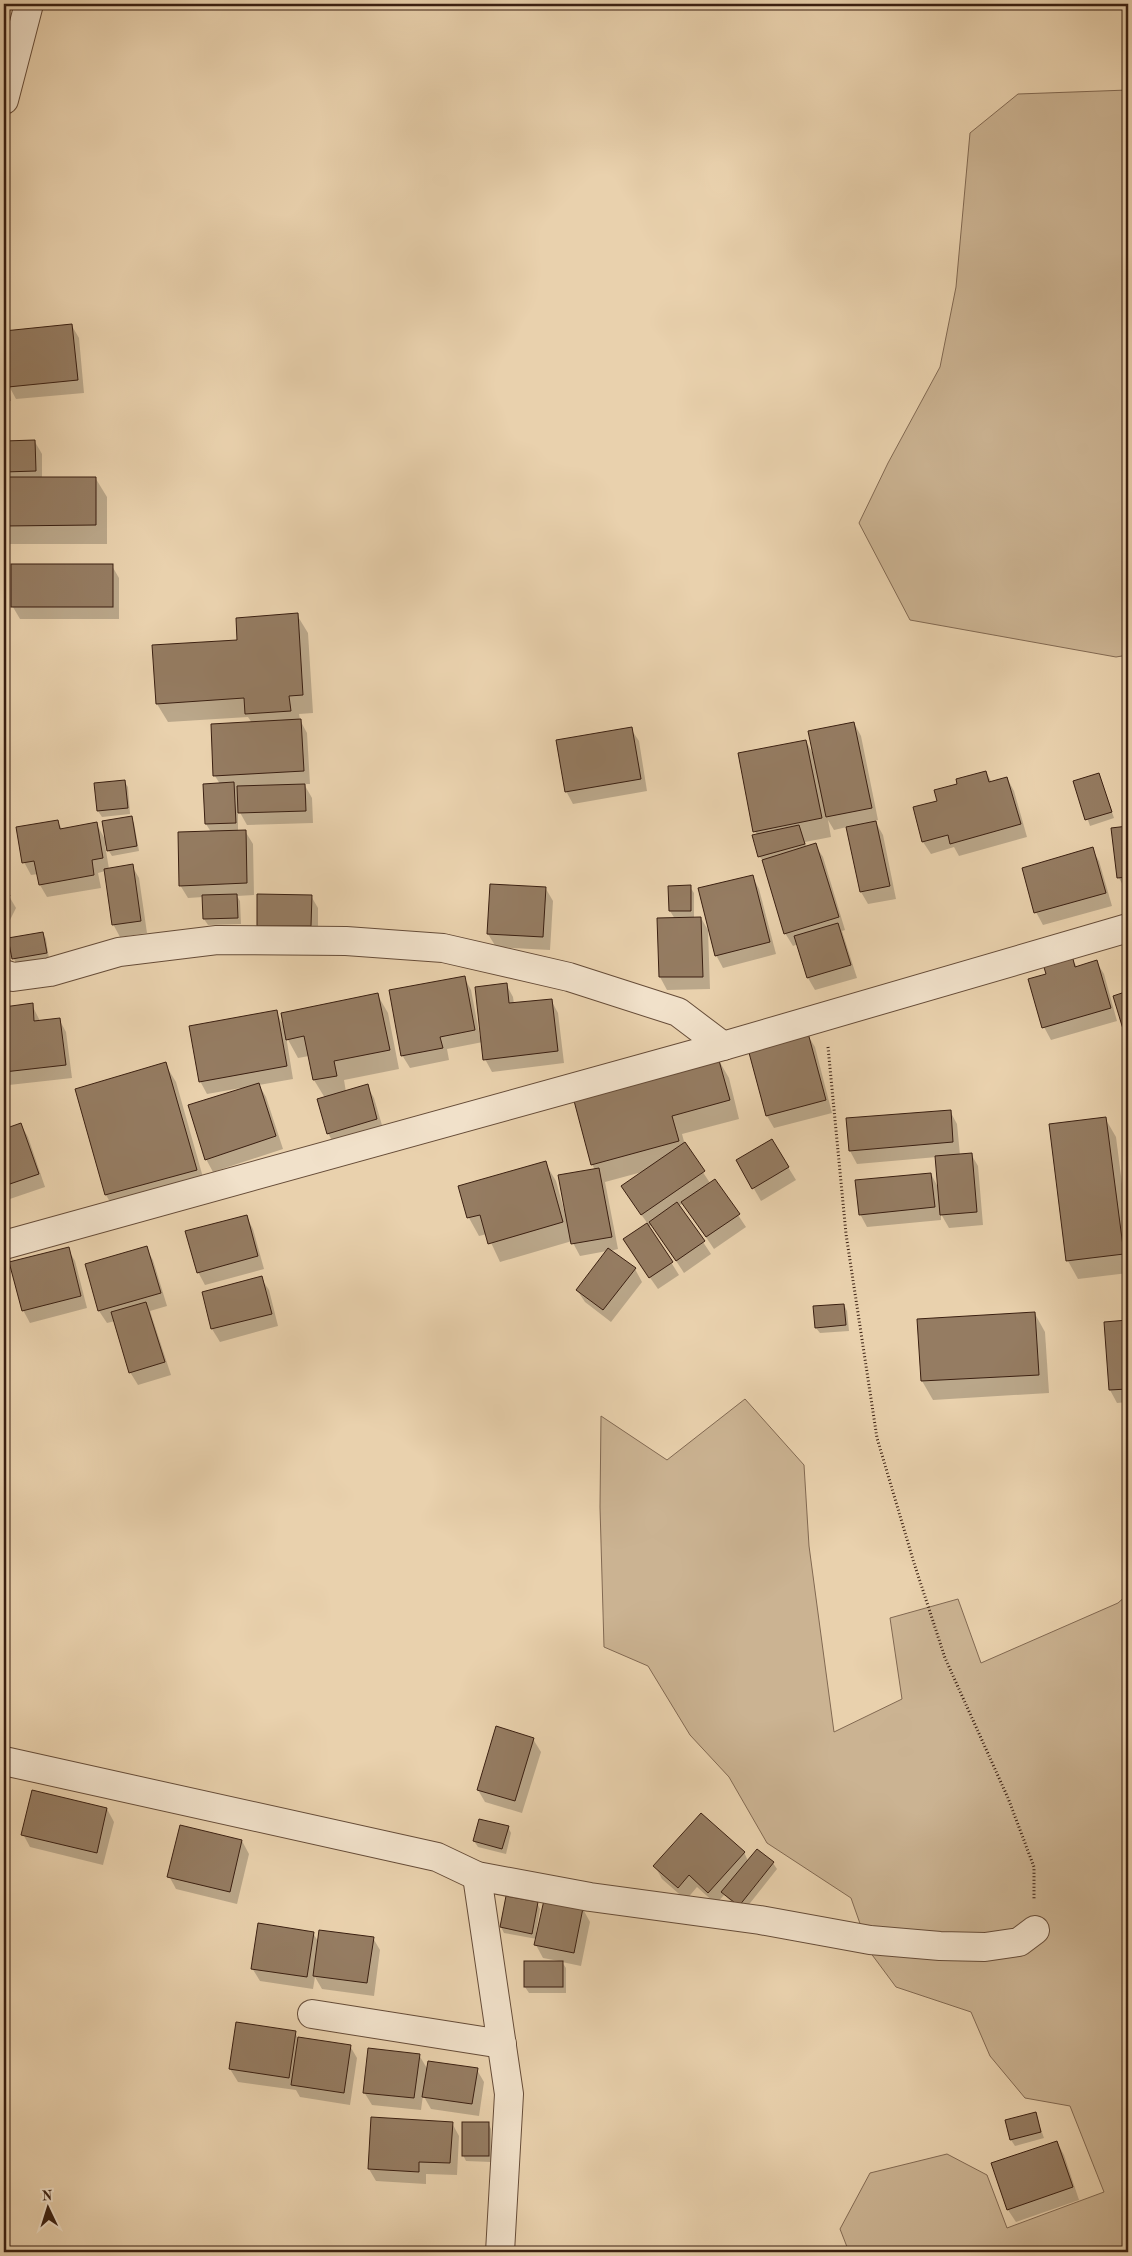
<svg xmlns="http://www.w3.org/2000/svg" width="1132" height="2256" font-family="'Old Standard TT',serif">
	<style>
		.green { fill: #cbb392; stroke: #826952 }
		.shadow { fill: #0003 }
		.building { fill: #957c62; stroke: #3a1f11 }
		.lines { fill: none; stroke-linecap: round; stroke-linejoin: round }
		.minor-casing { stroke: #664c38; stroke-width: 30 }
		.tertiary-casing { stroke: #664c38; stroke-width: 30 }
		.path { stroke: #3a1f11; stroke-width: 3; stroke-dasharray: 1 2.5; stroke-linecap: butt }
		.minor { stroke: #f1e1ca; stroke-width: 28 }
		.tertiary { stroke: #f1e1ca; stroke-width: 28 }
	</style>
	<rect width="100%" height="100%" fill="#e9d1ad"/>
	<filter id="stains"><feTurbulence type="fractalNoise" baseFrequency=".004" numOctaves="4"/><feColorMatrix values="0 0 0 0 .2 0 0 0 0 .09 0 0 0 0 .02 0 0 0 .5 -.17"/></filter>
	<radialGradient id="worn" r=".72"><stop offset=".6" stop-color="#630" stop-opacity="0"/><stop offset="1" stop-color="#630" stop-opacity=".3"/></radialGradient>
	<g class="green">
		<path d="M1128,90V655L1116,657L910,620L859,523L888,463L940,367L956,287L970,133L1018,94Z"/>
		<path d="M745,1399L804,1465L809,1546L834,1732L902,1699L890,1618L958,1599L981,1663L1118,1603L1128,1594V2252H849L840,2229L870,2173L947,2154L987,2175L1007,2228L1104,2192L1070,2106L1025,2098L990,2056L971,2012L896,1987L870,1952L851,1898L767,1843L729,1777L690,1735L648,1666L604,1647L600,1507L601,1416L667,1460Z"/>
	</g>
	<g class="shadow">
		<path d="M72,326L79,338L84,393L16,399L9,386L11,401L4,402V332Z"/>
		<path d="M4,442H35L42,454V478L96,479L107,497V544H4Z"/>
		<path d="M112,566L119,578V619H20L13,607Z"/>
		<path d="M297,615L308,633L313,713L299,714L300,720L307,733L310,784H304L312,798L313,823L247,825L238,809V831H245L253,844L254,895L237,896L240,901L241,924L208,925L204,919L203,897L188,898L180,885L211,832L206,824L220,784L215,776L252,723L248,717L168,722L157,704L239,641Z"/>
		<path d="M854,723L861,736L878,820L875,821L883,835L896,899L868,904L861,892L847,827L834,830L828,820L831,837L805,842L807,847L815,845L823,857L845,930L842,931L857,978L815,990L808,978L798,944L793,946L785,933L764,862L759,856L757,835L755,831L806,741L813,754Z"/>
		<path d="M631,729L639,741L647,791L573,804L566,791Z"/>
		<path d="M986,772L992,783L1007,778L1014,791L1027,837L959,856L954,847L931,854L923,842L914,808L938,801Z"/>
		<path d="M1099,775L1114,818L1090,826L1075,782Z"/>
		<path d="M124,781L128,787L130,814L102,817L98,811Z"/>
		<path d="M131,817L134,823L139,851L112,856L105,845L109,869L132,866L139,878L147,933L120,937L113,924L105,871L98,873L101,888L47,897L40,885L38,874L31,875L24,862L57,821L62,829L96,823L106,841Z"/>
		<path d="M1128,827V890L1126,891L1119,878L1112,830Z"/>
		<path d="M1092,849L1099,861L1112,906L1043,925L1036,912Z"/>
		<path d="M752,876L759,889L776,954L723,968L716,955Z"/>
		<path d="M491,886L546,889L553,901L550,950L496,947L488,934Z"/>
		<path d="M690,887L694,893V918H701L708,930L710,989L667,990L660,977L658,919H675L670,911Z"/>
		<path d="M4,893L9,896L16,908L4,932Z"/>
		<path d="M311,896L318,908V938H265L258,926Z"/>
		<path d="M43,933L46,939L49,959L17,965L14,959Z"/>
		<path d="M1071,957L1077,967L1096,961L1104,974L1117,1021L1051,1040L1044,1027L1047,975Z"/>
		<path d="M464,977L471,990L480,1037H482L506,984L513,997L514,1004L551,1000L558,1013L564,1063L492,1072L485,1059L483,1042L447,1049L449,1060L410,1068L402,1055Z"/>
		<path d="M1128,992V1035L1115,996Z"/>
		<path d="M377,994L388,1013L399,1069L344,1080L346,1092L367,1086L374,1098L384,1132L335,1146L328,1133L325,1098L314,1080L309,1056L298,1058L286,1036L293,1079L259,1085L266,1097L283,1149L213,1172L206,1159L242,1090L241,1088L207,1094L200,1081L276,1012L284,1026Z"/>
		<path d="M32,1005L40,1021L59,1019L66,1032L72,1078L9,1085L4,1076V1008Z"/>
		<path d="M807,1034L815,1047L832,1113L774,1128L767,1116Z"/>
		<path d="M718,1059L729,1078L739,1119L682,1134L685,1145L710,1183L738,1215L746,1227L714,1249L683,1203L679,1206L711,1254L684,1273L652,1224L649,1227L679,1275L658,1289L632,1252L648,1224L630,1199L642,1172L605,1182L618,1249L610,1251L635,1269L642,1282L611,1322L585,1302L577,1290L607,1251L580,1256L572,1241L500,1262L487,1234L479,1236L469,1218L460,1186L545,1163L556,1181L564,1210L566,1209L595,1170L592,1164Z"/>
		<path d="M165,1064L176,1082L206,1188L117,1214L106,1195L76,1090Z"/>
		<path d="M950,1111L957,1124L960,1155L971,1154L978,1166L983,1225L949,1228L941,1214V1220L867,1227L860,1214L931,1174L939,1189L937,1157L857,1164L850,1151L847,1120Z"/>
		<path d="M1105,1118L1116,1137L1128,1231V1273L1078,1279L1068,1261Z"/>
		<path d="M21,1125L28,1137L45,1187L4,1201V1130Z"/>
		<path d="M772,1141L796,1180L761,1201L738,1161Z"/>
		<path d="M246,1216L253,1229L264,1269L205,1285L198,1272Z"/>
		<path d="M146,1248L153,1260L167,1306L150,1311L171,1375L138,1385L130,1372L115,1321L107,1323L99,1311Z"/>
		<path d="M68,1249L75,1261L87,1308L30,1323L23,1310Z"/>
		<path d="M261,1278L269,1290L278,1326L220,1342L212,1329L203,1293Z"/>
		<path d="M844,1305L847,1311L849,1331L820,1333L816,1328Z"/>
		<path d="M1035,1314L1045,1332L1049,1393L933,1400L922,1381Z"/>
		<path d="M1128,1322V1402L1117,1403L1110,1390L1105,1323Z"/>
		<path d="M533,1739L541,1752L522,1813L485,1802L478,1790Z"/>
		<path d="M107,1809L114,1822L103,1865L30,1847L23,1834Z"/>
		<path d="M508,1827L511,1833L506,1854L478,1847L474,1841Z"/>
		<path d="M242,1841L249,1854L237,1904L176,1889L169,1876Z"/>
		<path d="M757,1850L773,1863L777,1869L743,1912L724,1895L716,1904L697,1887L686,1900L662,1879L655,1866L744,1852L748,1861Z"/>
		<path d="M537,1903L540,1909L536,1933L583,1909L590,1922L581,1966L562,1962L566,1968V1993H529L525,1987L559,1961L543,1958L536,1945L537,1939L504,1933L501,1927Z"/>
		<path d="M313,1933L319,1943L373,1938L380,1950L374,1996L322,1989L315,1977L313,1989L260,1981L252,1968Z"/>
		<path d="M295,2033L298,2038L350,2046L357,2058L350,2105L300,2097L296,2090L238,2082L230,2069Z"/>
		<path d="M419,2055L428,2070H477L484,2082L479,2116L431,2109L423,2095L421,2110L372,2105L364,2092Z"/>
		<path d="M1035,2113L1044,2138L1015,2146L1011,2140Z"/>
		<path d="M452,2123L459,2136L457,2175L426,2174V2184L376,2181L369,2169Z"/>
		<path d="M488,2123L491,2129V2162L466,2161L463,2155Z"/>
		<path d="M1057,2142L1064,2155L1079,2200L1016,2222L1008,2210L993,2164Z"/>
	</g>
	<g class="building">
		<path d="M72,324L78,380L8,387L4,331Z"/>
		<path d="M35,440L36,471L4,472V441Z"/>
		<path d="M4,477H96V525L4,526Z"/>
		<rect x="11" y="564" width="102" height="43"/>
		<path d="M298,613L303,695L289,696L291,711L245,714L244,698L156,704L152,645L237,640L236,618Z"/>
		<path d="M301,719L304,771L213,776L211,724Z"/>
		<path d="M854,722L872,808L826,817L808,731Z"/>
		<path d="M632,727L641,779L565,792L556,740Z"/>
		<path d="M806,740L822,818L753,832L738,753Z"/>
		<path d="M986,771L989,782L1007,777L1021,824L950,844L948,835L922,842L913,807L937,801L934,790L957,784L956,779Z"/>
		<path d="M1099,773L1112,812L1085,820L1073,781Z"/>
		<path d="M125,780L128,808L97,811L94,783Z"/>
		<path d="M234,782L236,823L205,824L203,784Z"/>
		<path d="M305,784L306,811L238,813L237,786Z"/>
		<path d="M132,816L137,846L107,851L102,821Z"/>
		<path d="M58,820L60,829L97,822L103,858L92,860L94,875L39,885L34,861L22,863L16,827Z"/>
		<path d="M876,821L890,886L860,892L846,827Z"/>
		<path d="M799,825L805,844L758,857L752,835Z"/>
		<path d="M1128,826V877L1117,878L1111,828Z"/>
		<path d="M246,830L247,883L179,886L178,832Z"/>
		<path d="M816,843L839,917L784,934L762,860Z"/>
		<path d="M1093,847L1106,893L1034,913L1022,868Z"/>
		<path d="M133,864L141,921L112,925L104,869Z"/>
		<path d="M753,875L770,942L715,956L698,888Z"/>
		<path d="M490,884L546,887L543,937L487,934Z"/>
		<path d="M691,885V911H669L668,886Z"/>
		<path d="M4,892L10,895L4,906Z"/>
		<path d="M237,894L238,918L203,919L202,895Z"/>
		<path d="M257,894L312,895L311,926H257Z"/>
		<path d="M701,917L703,977H659L657,918Z"/>
		<path d="M838,923L851,965L807,978L794,936Z"/>
		<path d="M43,932L47,953L12,959L8,938Z"/>
		<path d="M1072,955L1075,967L1097,960L1111,1008L1042,1028L1028,979L1046,974L1043,964Z"/>
		<path d="M465,976L475,1030L440,1037L443,1048L401,1056L389,990Z"/>
		<path d="M507,983L509,1003L552,999L558,1051L483,1060L475,987Z"/>
		<path d="M1128,991V1028L1123,1029L1113,996Z"/>
		<path d="M378,993L390,1050L334,1061L337,1076L313,1080L304,1036L286,1040L281,1013Z"/>
		<path d="M33,1003L34,1021L60,1018L66,1065L4,1072V1007Z"/>
		<path d="M277,1010L287,1066L199,1082L189,1026Z"/>
		<path d="M808,1033L826,1100L766,1116L748,1049Z"/>
		<path d="M718,1057L730,1100L672,1116L679,1141L591,1165L573,1097Z"/>
		<path d="M166,1062L197,1170L105,1195L75,1089Z"/>
		<path d="M259,1083L276,1136L205,1160L188,1105Z"/>
		<path d="M368,1084L377,1119L327,1134L317,1099Z"/>
		<path d="M951,1110L953,1142L849,1151L846,1118Z"/>
		<path d="M1106,1117L1124,1254L1066,1261L1049,1124Z"/>
		<path d="M21,1123L39,1174L4,1186V1129Z"/>
		<path d="M772,1139L789,1167L752,1189L736,1160Z"/>
		<path d="M685,1142L705,1171L641,1215L621,1186Z"/>
		<path d="M972,1153L977,1212L940,1215L935,1156Z"/>
		<path d="M546,1161L563,1222L488,1244L480,1215L467,1218L458,1186Z"/>
		<path d="M599,1168L612,1237L571,1244L558,1175Z"/>
		<path d="M931,1173L935,1207L859,1215L855,1180Z"/>
		<path d="M715,1179L740,1214L706,1237L681,1202Z"/>
		<path d="M677,1202L705,1241L676,1261L649,1222Z"/>
		<path d="M247,1215L258,1256L197,1273L185,1231Z"/>
		<path d="M647,1223L673,1262L649,1278L623,1239Z"/>
		<path d="M147,1246L161,1293L98,1311L85,1264Z"/>
		<path d="M69,1247L81,1296L22,1311L9,1262Z"/>
		<path d="M608,1248L636,1268L603,1310L576,1290Z"/>
		<path d="M262,1276L272,1314L211,1329L202,1292Z"/>
		<path d="M146,1302L165,1362L129,1373L111,1312Z"/>
		<path d="M844,1304L846,1325L815,1328L813,1306Z"/>
		<path d="M1035,1312L1039,1375L921,1381L917,1319Z"/>
		<path d="M1128,1320V1389L1109,1390L1104,1322Z"/>
		<path d="M496,1726L534,1738L515,1801L477,1790Z"/>
		<path d="M32,1790L107,1808L97,1853L21,1835Z"/>
		<path d="M701,1813L745,1852L708,1893L689,1875L678,1888L653,1866Z"/>
		<path d="M479,1819L509,1826L502,1849L473,1841Z"/>
		<path d="M180,1825L242,1840L230,1892L167,1877Z"/>
		<path d="M757,1849L774,1862L739,1906L721,1892Z"/>
		<path d="M506,1896L538,1902L532,1934L500,1927Z"/>
		<path d="M544,1900L583,1908L574,1953L534,1945Z"/>
		<path d="M258,1923L314,1932L307,1977L251,1969Z"/>
		<path d="M319,1930L374,1937L367,1983L313,1976Z"/>
		<rect x="524" y="1961" width="39" height="26"/>
		<path d="M236,2022L296,2031L289,2078L229,2069Z"/>
		<path d="M298,2037L351,2045L344,2093L291,2085Z"/>
		<path d="M368,2048L420,2054L414,2098L363,2093Z"/>
		<path d="M428,2061L478,2068L472,2104L422,2097Z"/>
		<path d="M1036,2112L1041,2132L1010,2140L1005,2120Z"/>
		<path d="M371,2117L453,2122L450,2163L419,2162V2172L368,2169Z"/>
		<rect x="462" y="2122" width="27" height="34"/>
		<path d="M1057,2141L1073,2187L1007,2210L991,2163Z"/>
	</g>
	<g class="lines">
		<g class="minor-casing">
			<g id="minor">
				<path d="M4,100L29,4"/>
				<path d="M4,974L13,977L50,972L119,952L217,940L346,941L443,948L569,977L678,1012L723,1046"/>
				<path d="M4,1761L437,1857L477,1876L590,1897L760,1920L870,1940L940,1946L985,1947L1019,1942L1035,1930"/>
				<path d="M477,1876L509,2094L500,2252"/>
				<path d="M312,2014L502,2044"/>
			</g>
		</g>
		<g class="tertiary-casing">
			<path id="tertiary" d="M4,1245L723,1046L1128,928"/>
		</g>
		<path class="path" d="M828,1047L846,1234L877,1438L914,1563L945,1658L1008,1798L1034,1867V1899"/>
		<use href="#minor" class="minor"/>
		<use href="#tertiary" class="tertiary"/>
	</g>
	<rect width="1132" height="2256" fill="none" stroke="#e9d1ad" stroke-width="20"/>
	<rect x="5" y="5" width="1122" height="2246" fill="none" stroke="#3a1f11" stroke-width="2.5"/>
	<rect x="10" y="10" width="1112" height="2236" fill="none" stroke="#3a1f11"/>
	<g transform="translate(48 2208) rotate(356)" stroke="#f1e1ca" stroke-width="4" paint-order="stroke">
	<path d="M0-4L9 19L0 12L-9 19Z" fill="#3a1f11"/>
	<text y="-8" font-size="14" font-weight="bold" text-anchor="middle" fill="#3a1f11">N</text>
	</g>
	<rect width="100%" height="100%" filter="url(#stains)"/>
	<rect width="100%" height="100%" fill="url(#worn)"/>
</svg>
